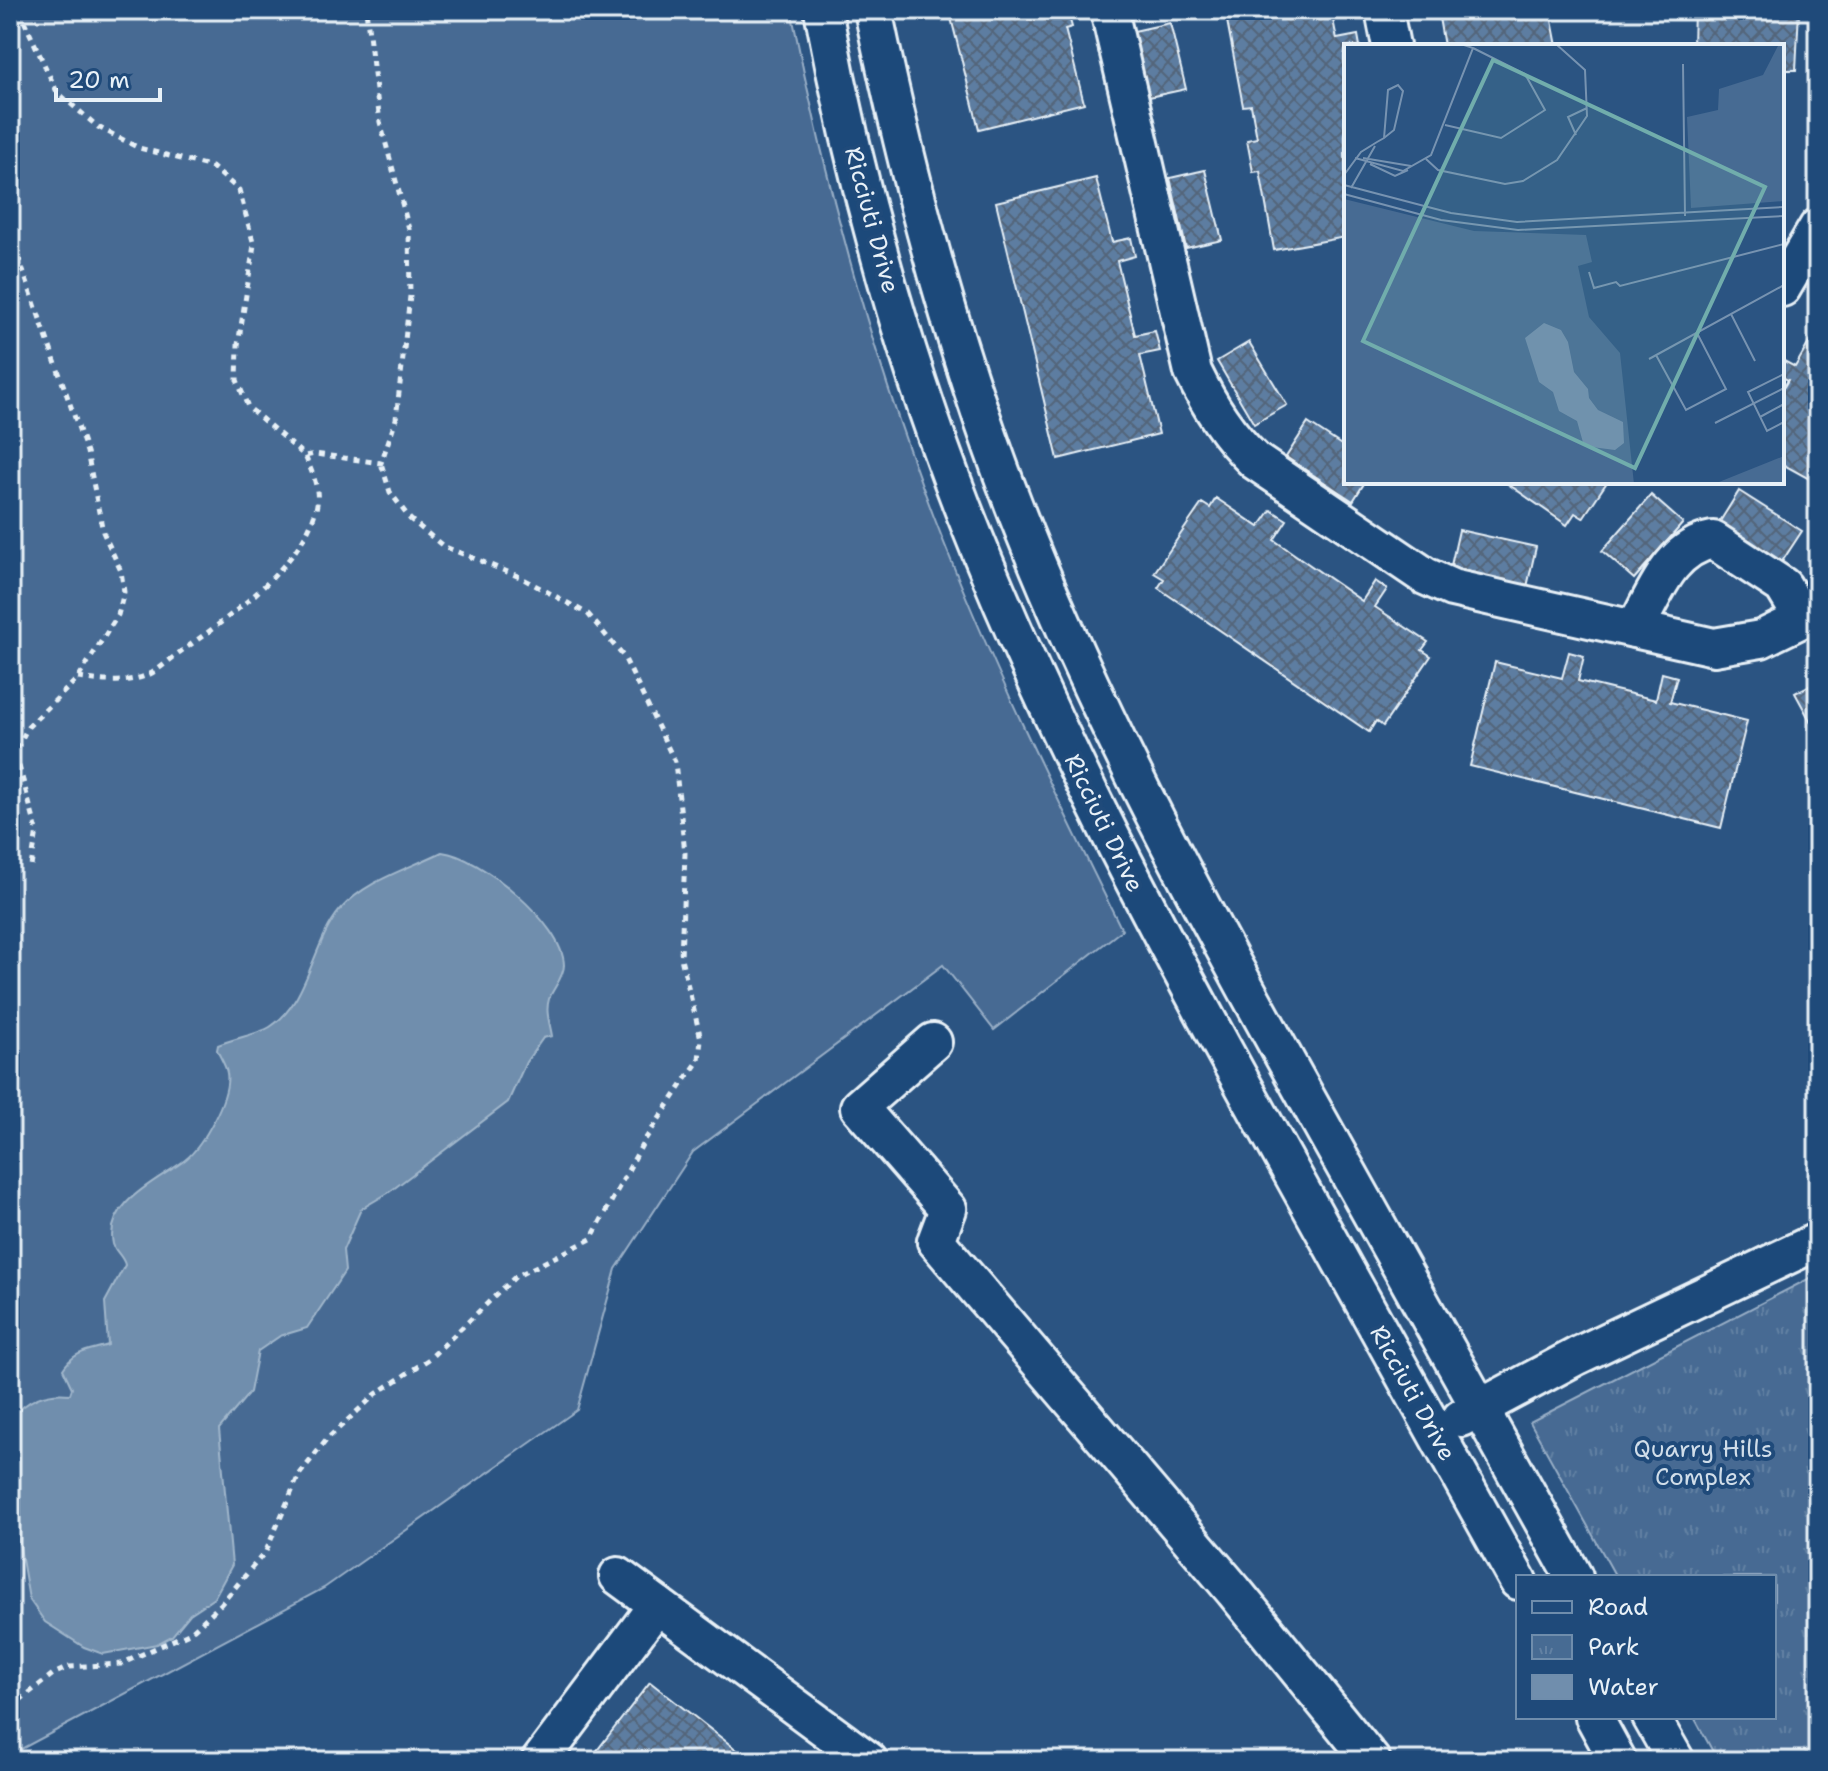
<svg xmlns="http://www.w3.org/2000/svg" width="1828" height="1771" font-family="'Shantell Sans',sans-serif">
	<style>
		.grass { fill: #476b93; stroke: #98aec6; stroke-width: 2 }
		.park { fill: url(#park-tufts); stroke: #98aec6; stroke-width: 2 }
		.water { fill: #708ead; stroke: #a0b6cb; stroke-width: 2 }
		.building { fill: url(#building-cross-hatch); stroke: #e8f1f8; stroke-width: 2 }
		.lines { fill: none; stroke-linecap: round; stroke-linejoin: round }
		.minor-casing { stroke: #e8f1f8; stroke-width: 42 }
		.path { stroke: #e8f1f8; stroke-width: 5; stroke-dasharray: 6 6; stroke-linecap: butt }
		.minor { stroke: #1f4a7a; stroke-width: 36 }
		.labels { text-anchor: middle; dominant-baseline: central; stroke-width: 8; stroke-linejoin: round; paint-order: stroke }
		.street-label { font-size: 24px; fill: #e8f1f8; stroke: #1f4a7a }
		.park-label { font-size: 24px; fill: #d0dde9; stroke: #1f4a7a }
		.inset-road { fill: none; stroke: #7793b1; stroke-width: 2 }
		.view { fill: #71adac; fill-opacity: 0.15; stroke: #71adac; stroke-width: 4 }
		.inset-edge { fill: none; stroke: #e8f1f8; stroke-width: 4 }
	</style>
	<defs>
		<pattern id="park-tufts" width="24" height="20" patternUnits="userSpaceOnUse" patternTransform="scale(2)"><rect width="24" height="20" fill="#476b93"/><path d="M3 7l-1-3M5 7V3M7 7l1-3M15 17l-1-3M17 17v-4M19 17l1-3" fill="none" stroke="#6281a3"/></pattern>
		<pattern id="building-cross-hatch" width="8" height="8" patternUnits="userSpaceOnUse" patternTransform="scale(2)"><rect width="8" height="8" fill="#5d7da1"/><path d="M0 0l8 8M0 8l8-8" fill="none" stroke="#53657a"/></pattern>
	</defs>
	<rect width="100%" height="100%" fill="#2b5482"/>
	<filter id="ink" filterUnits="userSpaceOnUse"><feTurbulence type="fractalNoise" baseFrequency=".0125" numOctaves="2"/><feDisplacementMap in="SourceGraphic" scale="16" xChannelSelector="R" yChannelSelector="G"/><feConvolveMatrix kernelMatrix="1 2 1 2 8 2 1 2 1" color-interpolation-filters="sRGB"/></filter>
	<g filter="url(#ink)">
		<path class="grass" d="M10,10H791C825,183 871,353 934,517C988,658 1055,795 1122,930L994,1030L943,965L693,1152L616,1269L577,1410L324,1588L10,1755Z"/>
		<path class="park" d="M1818,1274V1761H1718L1694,1717H1774V1577H1616L1530,1422Z"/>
		<path class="water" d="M442,852C480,856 563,924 564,965C564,977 553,988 549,999C545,1012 550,1023 552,1036L543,1038L526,1062L508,1102L388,1193L361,1209L343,1250L345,1271L307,1328L280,1336L258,1351L250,1392L219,1429L232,1565L214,1598L190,1614L172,1636L157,1644L103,1654L84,1647L45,1622L29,1599L19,1542L10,1518V1419C28,1399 46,1391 70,1394L72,1388L63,1369C75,1350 89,1351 108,1345L105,1302L125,1265C123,1256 115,1252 113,1244C104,1202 161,1179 185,1160C203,1146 231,1096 227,1073C226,1066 220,1057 217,1050L218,1045C234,1038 259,1034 270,1027C309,1002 312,943 340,910C366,880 408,869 442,852Z"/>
		<g class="building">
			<path d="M949,10H1067L1072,27L1065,29L1084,103L979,129Z"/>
			<path d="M1225,10H1331L1337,39L1358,35L1360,46H1346L1344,57L1346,237L1274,250L1260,171L1253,172L1247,140L1257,138L1251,105L1243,106Z"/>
			<path d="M1449,10H1550L1557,46H1444L1438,12Z"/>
			<path d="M1694,10H1799L1796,70H1782V46H1693Z"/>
			<path d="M1170,23L1186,89L1149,97L1134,31Z"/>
			<path d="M1205,170L1222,240L1186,248L1170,178Z"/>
			<path d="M1096,178L1112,242L1131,238L1135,256L1117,261L1135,335L1155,331L1160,351L1140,355L1159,434L1058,459L996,202Z"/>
			<path d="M1818,327V476L1813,481L1782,464V390L1788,380L1782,377V360L1795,367Z"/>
			<path d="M1249,342L1287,405L1254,424L1217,361Z"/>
			<path d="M1308,423L1346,448V482H1365L1353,501L1286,457Z"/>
			<path d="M1505,482H1607L1583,518L1575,513L1567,525Z"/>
			<path d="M1739,491L1802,531L1781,563L1719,523Z"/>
			<path d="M1651,495L1683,523L1634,579L1602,551Z"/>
			<path d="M1216,498L1259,527L1271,510L1287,520L1274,540L1362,601L1375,581L1387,589L1375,607L1428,642L1422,650L1431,656L1383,726L1376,721L1369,732L1158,588L1164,579L1154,573L1202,503L1210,508Z"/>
			<path d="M1459,530L1536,547L1527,587L1450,570Z"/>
			<path d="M1569,652L1584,656L1578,681L1656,700L1662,673L1677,677L1670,702L1747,721L1721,828L1470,766L1495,662L1562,678Z"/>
			<path d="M1818,681V735L1795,693Z"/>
			<path d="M650,1682L751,1761H598L592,1757Z"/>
		</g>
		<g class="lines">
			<g class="minor-casing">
				<g id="minor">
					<path d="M823,10C855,180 901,349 964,511C1050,730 1160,936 1274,1141C1355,1288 1436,1435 1518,1581"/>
					<path d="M873,10C910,188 957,365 1025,534C1106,736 1210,925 1316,1115C1402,1269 1488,1423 1574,1577"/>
					<path d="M1109,10L1193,372C1210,407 1228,435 1255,461L1425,576L1452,588L1714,647L1761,639L1818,611"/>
					<path d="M1384,10L1391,46"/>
					<path d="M1782,288L1818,227"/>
					<path d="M1635,629C1655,594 1669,548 1713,540L1783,586L1803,619"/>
					<path d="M933,1042L859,1107L948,1209L936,1241L1234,1591L1372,1761"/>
					<path d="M1461,1418L1577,1356L1818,1241"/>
					<path d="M618,1576L869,1761"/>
					<path d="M1594,1717L1618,1761"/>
					<path d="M1651,1717L1676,1761"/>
					<path d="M540,1761L657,1605"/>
				</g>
			</g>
			<g class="path">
				<path d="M19,10L57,92L98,127L139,148L212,167L239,190L254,245L238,345L237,380L248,407L305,456L315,454L381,463L396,419L410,296L409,229L380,122L366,10"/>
				<path d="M10,234L87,452L103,532L121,571L124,592L118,615L78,678L28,727L15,752L37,831L31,866"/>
				<path d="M78,678C100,681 123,684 145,676C157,672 169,660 180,652C226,620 302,566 316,509C321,490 312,472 305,456"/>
				<path d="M10,1708L53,1674L69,1667L121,1664L191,1632L221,1604L266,1551L299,1475L328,1438L376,1394L429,1359L515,1277L591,1239L644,1141L699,1060L701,1039L681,958L685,853L675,762L624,657L588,614L520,577L443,546L410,519L390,492L381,463"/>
			</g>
			<use href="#minor" class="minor"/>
		</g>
	</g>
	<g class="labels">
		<g class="street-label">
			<text transform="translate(872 220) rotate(75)">Ricciuti Drive</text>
			<text transform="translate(1104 823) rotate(64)">Ricciuti Drive</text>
			<text transform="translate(1413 1393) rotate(61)">Ricciuti Drive</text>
		</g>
		<g class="park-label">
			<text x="1703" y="1449">Quarry Hills<tspan x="1703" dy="28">Complex</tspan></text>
		</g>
	</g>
	<g transform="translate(1344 44)">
		<rect width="440" height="440" fill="#2b5482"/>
		<path d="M0,155L130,187L242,191L248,218L234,222L245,273L276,309L290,440H0Z" fill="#476b93"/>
		<path d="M440,412V440H370Z" fill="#476b93"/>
		<path d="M435,0H440V157L347,164L343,73L374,66L375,45L419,31Z" fill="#476b93"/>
		<path d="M200,279L217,286L224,298L230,328L244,345L245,354L254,366L279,378L280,399L271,406L240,402L233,377L215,367L209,348L195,338L181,294Z" fill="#708ead"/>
		<path class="inset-road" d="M339,20L341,172M101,81L157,94L201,66L181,30L129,4M232,91L224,73L243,64M11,114L59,127L87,111L129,4L117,0M19,114L67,122M82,115L94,126L161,140L179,137L213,116L243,72L241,26L212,0M26,120L51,132L64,126M0,131L17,108L33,98L40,94L50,86L59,47L54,41L44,46L40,94M0,141L107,169L173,178L440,163M7,144L31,102M0,150L97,176L174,186L440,172M245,228L250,244L272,238L276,242L440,200M387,270L411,317M312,311L342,366L382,345L353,289M305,315L440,241M440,330L404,348L423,387L440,378M416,373L440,360M371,379L440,344"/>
		<path class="view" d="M149,16L421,143L291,424L19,297Z"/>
		<rect width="440" height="440" class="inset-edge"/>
	</g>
	<rect width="1828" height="1771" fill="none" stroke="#1f4a7a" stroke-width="40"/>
	<rect x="20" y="20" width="1788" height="1731" fill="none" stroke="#e8f1f8" stroke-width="3" filter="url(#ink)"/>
	<rect x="1516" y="1575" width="260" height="144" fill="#1f4a7a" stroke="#6f8dac" stroke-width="2"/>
	<rect x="1532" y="1601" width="40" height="12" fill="#1f4a7a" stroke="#6f8dac" stroke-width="2"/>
	<text x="1588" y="1615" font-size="24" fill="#e8f1f8">Road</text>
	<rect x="1532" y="1635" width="40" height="24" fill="url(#park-tufts)" stroke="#6f8dac" stroke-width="2"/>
	<text x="1588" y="1655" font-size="24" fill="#e8f1f8">Park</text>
	<rect x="1532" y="1675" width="40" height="24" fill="#708ead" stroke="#6f8dac" stroke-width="2"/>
	<text x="1588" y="1695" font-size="24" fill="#e8f1f8">Water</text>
	<path d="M56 88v12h104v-12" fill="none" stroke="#e8f1f8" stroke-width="4"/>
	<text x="68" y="88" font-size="24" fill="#e8f1f8" stroke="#1f4a7a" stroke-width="6" paint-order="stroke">20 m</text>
</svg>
